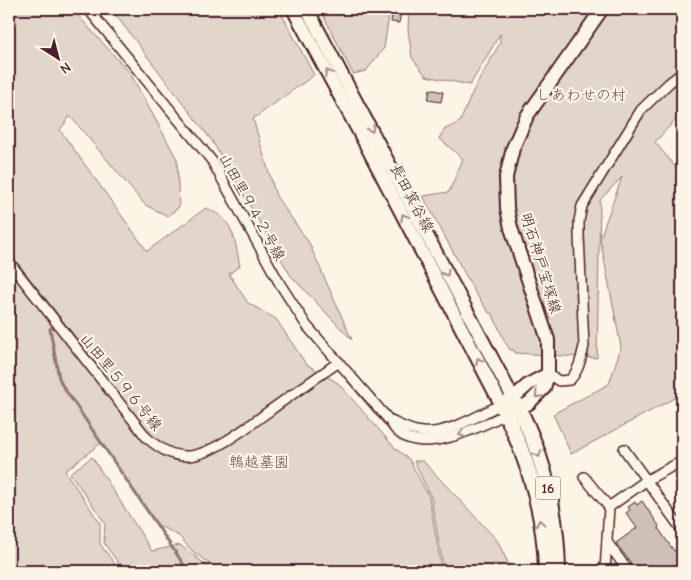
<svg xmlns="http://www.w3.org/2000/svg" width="691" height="580" font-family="'Comic Neue','Klee One',sans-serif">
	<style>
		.green { fill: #e2d5ca; stroke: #967a7a }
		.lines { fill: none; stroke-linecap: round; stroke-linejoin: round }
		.stream { stroke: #917474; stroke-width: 3 }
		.building { fill: #cfc0b7; stroke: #4a1f2b }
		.street-casing { stroke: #4a1f2b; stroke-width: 12 }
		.secondary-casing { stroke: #4a1f2b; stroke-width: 16 }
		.primary-casing { stroke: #4a1f2b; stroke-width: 18 }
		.street { stroke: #fcf5e5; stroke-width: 9 }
		.secondary { stroke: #fcf5e5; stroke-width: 12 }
		.primary { stroke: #fcf5e5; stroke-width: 14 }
		.oneway { stroke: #a38a88 }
		.labels { text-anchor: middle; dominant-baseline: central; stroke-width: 4.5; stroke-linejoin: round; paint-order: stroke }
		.shield { fill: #fcf5e5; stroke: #7f5f63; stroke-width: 1 }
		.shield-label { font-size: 14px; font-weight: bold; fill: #4a1f2b }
		.park-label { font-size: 15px; fill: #704c53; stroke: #fcf5e5 }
		.street-label { font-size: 15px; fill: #4a1f2b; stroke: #fcf5e5 }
	</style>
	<rect width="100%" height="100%" fill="#fcf5e5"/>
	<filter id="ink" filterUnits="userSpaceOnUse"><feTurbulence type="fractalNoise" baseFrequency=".02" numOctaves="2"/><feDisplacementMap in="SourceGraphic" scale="10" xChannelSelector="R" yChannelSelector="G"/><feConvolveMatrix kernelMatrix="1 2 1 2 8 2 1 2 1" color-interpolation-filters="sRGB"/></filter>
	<g filter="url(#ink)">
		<g class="green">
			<path d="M9,9H72L130,73L177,159L179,207L168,216L145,205L70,116L60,130L147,251L206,208C235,220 234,238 240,266L229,274L248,303L276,319L306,364L338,383L395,448L409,459L429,497L442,571H220L192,551L179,536L158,525L101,443L65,471L100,523V544L120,571H16L9,562Z"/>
			<path d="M111,9H279L314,75L253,119L276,196L309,243L352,340L291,276L212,141Z"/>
			<path d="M320,9H390L384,48L366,71L353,74Z"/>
			<path d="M409,9H682V113L655,142L682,175V394L571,454L553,414L609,384L621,347L600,238L622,177L600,200L597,358L515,353L514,350H510L505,342L492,313H489L474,291L423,196L449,192L463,159L439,138L445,129L460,122L473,91L500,43V34L470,85L426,76L412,58L408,29Z"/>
			<path d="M92,457L152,551L180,545L214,571H124L104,543L105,523L70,473Z"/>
			<path d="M414,461H423L497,540L512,571H444L431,497Z"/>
		</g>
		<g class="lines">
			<g class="stream">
				<path d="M14,260L102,373"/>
				<path d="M53,327L50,329L59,378L62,385L186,568L193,571"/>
				<path d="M346,378L391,431"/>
			</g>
		</g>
		<g class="building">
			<path d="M393,9H402L399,23L391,22Z"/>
			<path d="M430,89L443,92L441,102L428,100Z"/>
			<path d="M642,501L659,526L658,528L674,551L678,548L682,553V559L677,564L679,567L673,571H637L616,543L637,528L626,513L630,510L628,507L635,502L637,505Z"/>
		</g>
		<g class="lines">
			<g class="street-casing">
				<g id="street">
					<path d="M88,9L212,161L280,284L307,326L389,420C391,423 393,427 396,430C421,457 480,427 506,414"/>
					<path d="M9,262L147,438C159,448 172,457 189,456C214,454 251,424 272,409C294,393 316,378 339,362"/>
					<path d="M548,374L559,381L570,380C579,370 581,359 584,346L579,235V221L582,206L641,110L669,83L682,73"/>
					<path d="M389,420C400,425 410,431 422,432C446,435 480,415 501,404"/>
					<path d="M624,449L682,530"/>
					<path d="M584,477L609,507"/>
					<path d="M607,542L628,571"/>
					<path d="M605,571L609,507L647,480L682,461"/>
				</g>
			</g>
			<g class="secondary-casing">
				<g id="secondary">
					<path d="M293,9L365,143L501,404L513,398L529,384L548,374"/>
					<path d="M307,9L513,398"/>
					<path d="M511,413L529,403L544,388L548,374V340L511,228L507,208L506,177L513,148L527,116L602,9"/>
				</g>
			</g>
			<g class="primary-casing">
				<g id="primary">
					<path d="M513,398C543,451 557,510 558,571"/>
					<path d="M501,404C527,456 545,513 546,571"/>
				</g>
			</g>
			<use href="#street" class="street"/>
			<use href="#secondary" class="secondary"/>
			<use href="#primary" class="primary"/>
		</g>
		<defs><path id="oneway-chevron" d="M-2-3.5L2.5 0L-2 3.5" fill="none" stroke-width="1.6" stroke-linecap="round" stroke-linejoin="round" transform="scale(1.25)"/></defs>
		<g class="oneway">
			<use href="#oneway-chevron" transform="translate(328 73) rotate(-118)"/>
			<use href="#oneway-chevron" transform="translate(371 129) rotate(62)"/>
			<use href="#oneway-chevron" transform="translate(404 217) rotate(-118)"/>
			<use href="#oneway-chevron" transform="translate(446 273) rotate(62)"/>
			<use href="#oneway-chevron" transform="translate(479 361) rotate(-118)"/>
			<use href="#oneway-chevron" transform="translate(538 395) rotate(133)"/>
			<use href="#oneway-chevron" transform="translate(462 434) rotate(160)"/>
			<use href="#oneway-chevron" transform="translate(538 454) rotate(68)"/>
			<use href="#oneway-chevron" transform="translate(540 523) rotate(-100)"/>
		</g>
	</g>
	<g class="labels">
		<rect class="shield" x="535.5" y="476.5" width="25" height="23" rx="4"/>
		<g class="shield-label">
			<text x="548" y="488">16</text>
		</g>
		<g class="park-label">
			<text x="581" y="95">しあわせの村</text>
			<text x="259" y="462">鵯越墓園</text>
		</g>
		<g class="street-label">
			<text transform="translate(412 198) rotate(62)">長田箕谷線</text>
			<text transform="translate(252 207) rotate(61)">山田里９４２号線</text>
			<text transform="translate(541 263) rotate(73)">明石神戸宝塚線</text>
			<text transform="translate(121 382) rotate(51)">山田里５９６号線</text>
		</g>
	</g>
	<rect width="691" height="580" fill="none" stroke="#fcf5e5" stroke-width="30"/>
	<rect x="15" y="15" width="661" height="550" fill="none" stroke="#4a1f2b" stroke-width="2" filter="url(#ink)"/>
	<g transform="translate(58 58) rotate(144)" stroke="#fcf5e5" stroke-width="4" paint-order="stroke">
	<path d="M0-4L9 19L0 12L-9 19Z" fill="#4a1f2b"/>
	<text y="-8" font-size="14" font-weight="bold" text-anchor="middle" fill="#4a1f2b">N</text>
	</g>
</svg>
